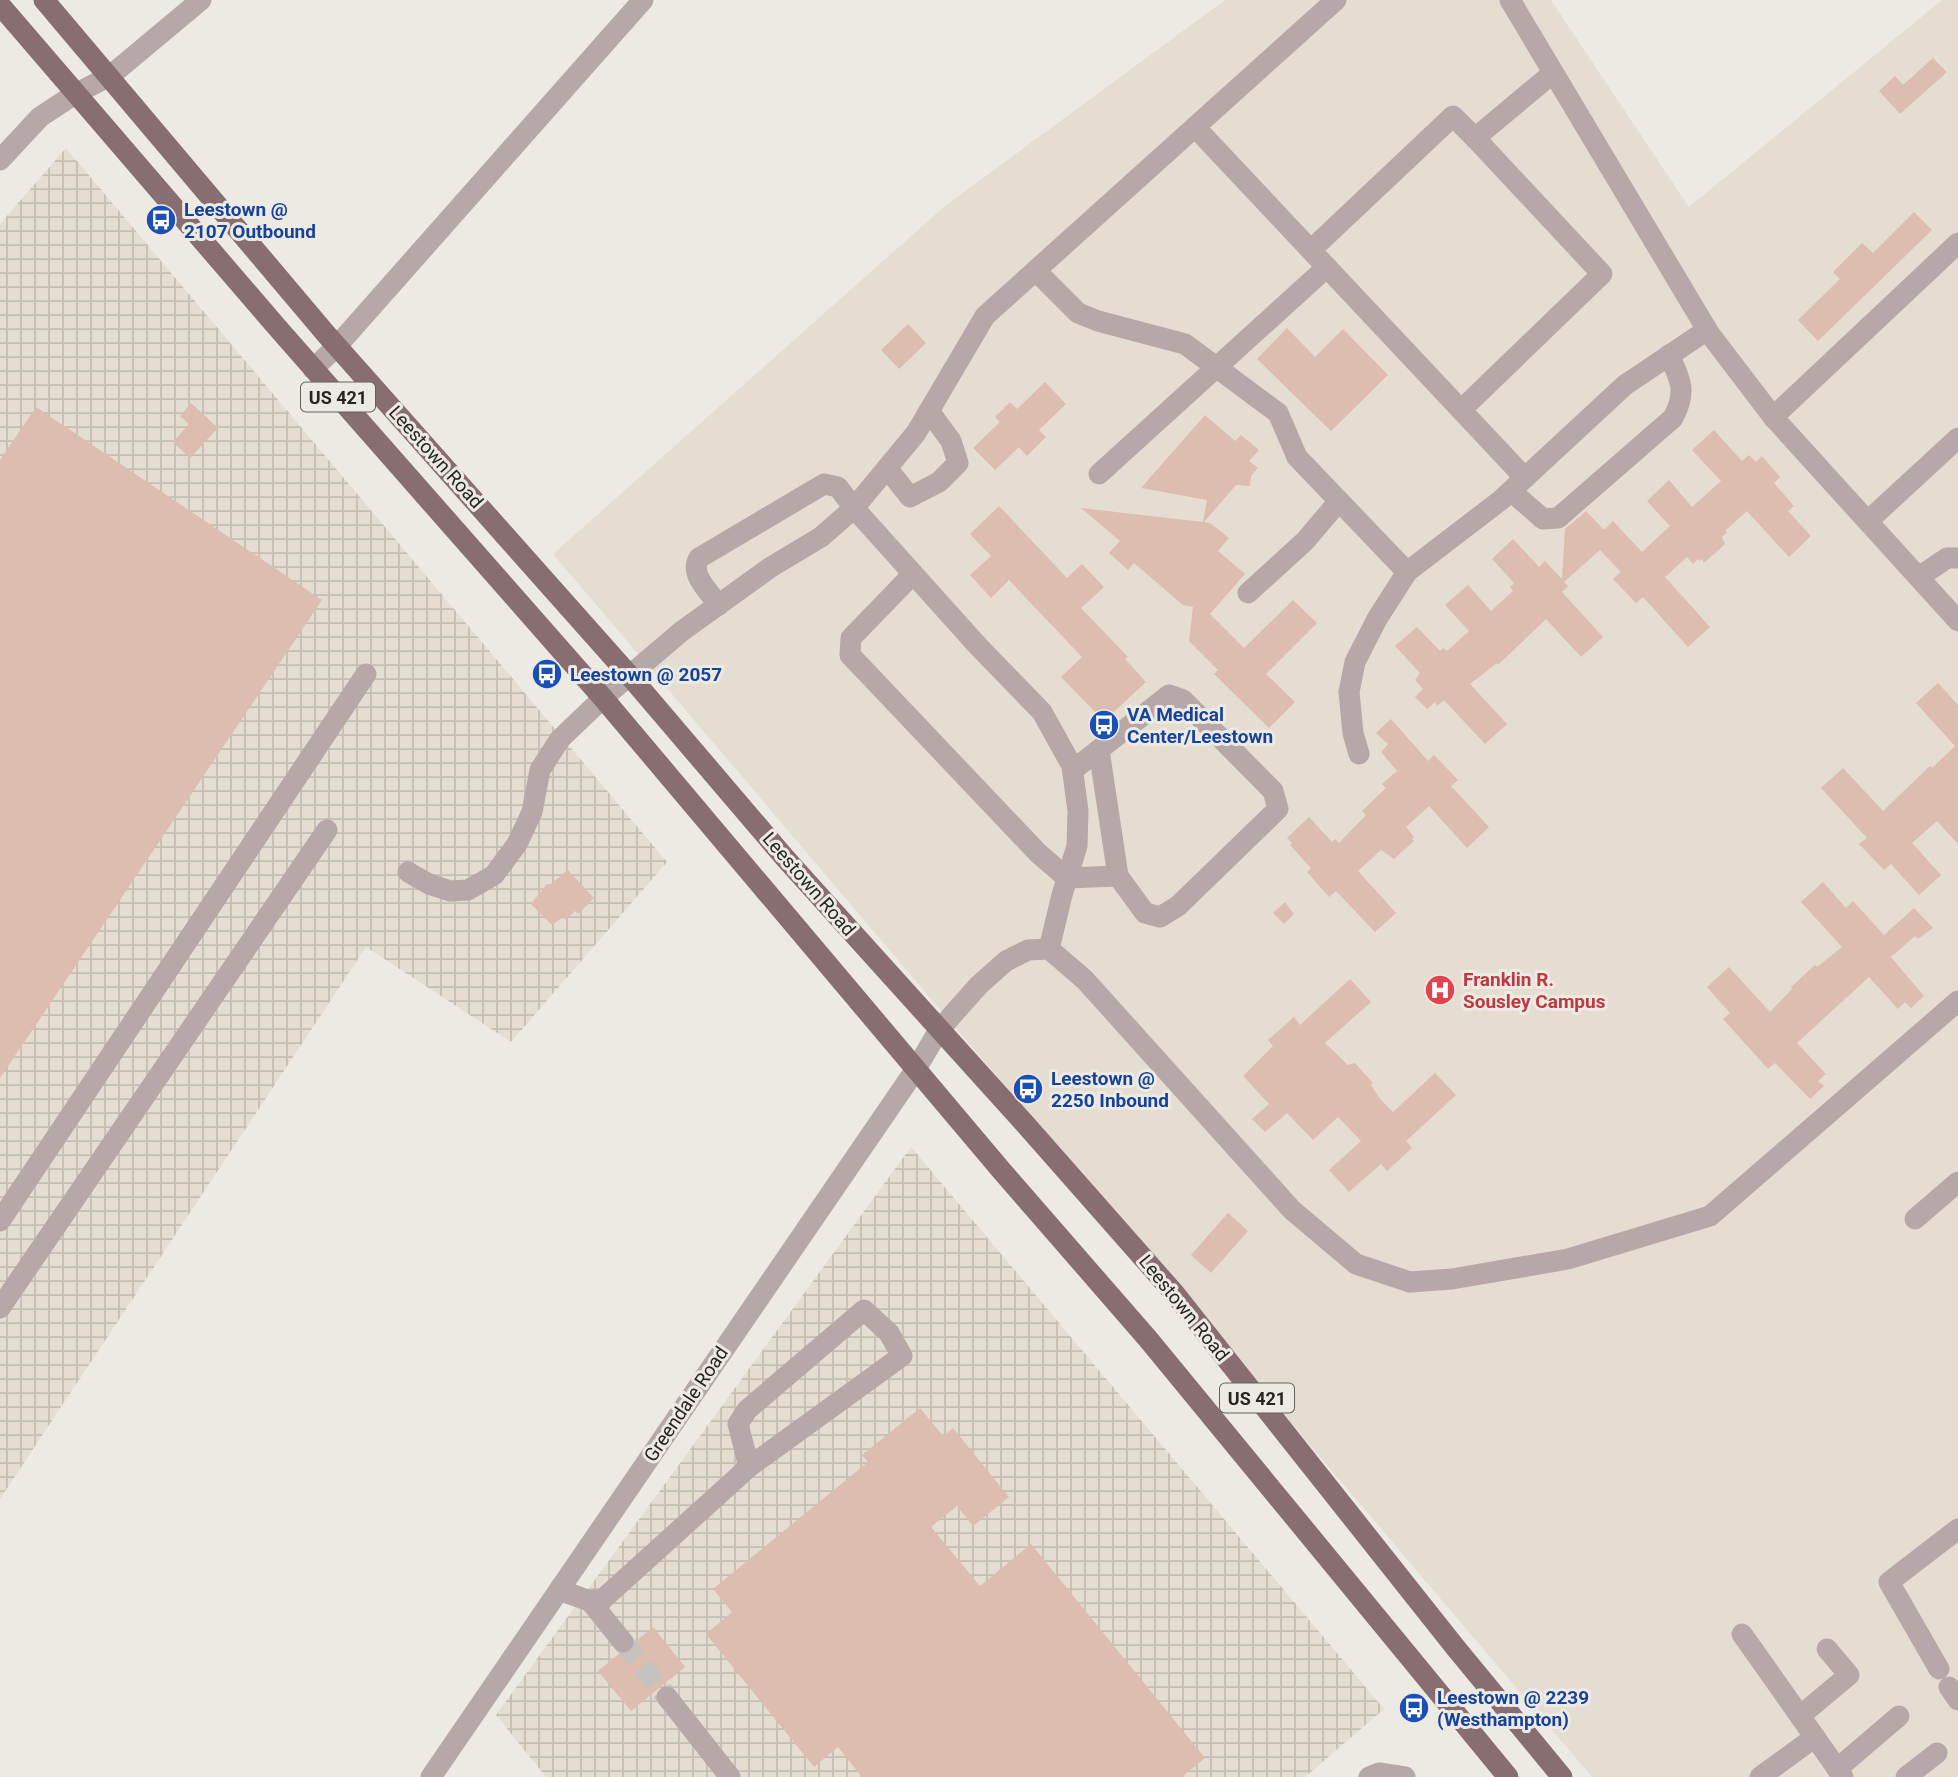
<svg xmlns="http://www.w3.org/2000/svg" width="1958" height="1777" font-family="Roboto,sans-serif">
	<style>
		.built { fill: #e5ddd1 }
		.industrial { fill: url(#industrial-grid) }
		.building { fill: #dcbdaf }
		.lines { fill: none; stroke-linecap: round; stroke-linejoin: round }
		.minor-tunnel { stroke: #c5c3bd; stroke-width: 21; stroke-dasharray: 21 10; stroke-linecap: butt }
		.minor { stroke: #b6a7a8; stroke-width: 21 }
		.major { stroke: #896e71; stroke-width: 21 }
		.labels { text-anchor: middle; dominant-baseline: central; stroke-width: 6; stroke-linejoin: round; paint-order: stroke }
		.shield { fill: #edeae4; stroke: #62605d; stroke-width: 2 }
		.shield-label { font-size: 18px; font-weight: bold; fill: #272523 }
		.transit-label { font-size: 19px; font-weight: bold; fill: #164399; stroke: #edeae4; text-anchor: start }
		.street-label { font-size: 19px; fill: #272523; stroke: #edeae4 }
		.health-label { font-size: 19px; font-weight: bold; fill: #be3a42; stroke: #edeae4; text-anchor: start }
	</style>
	<defs>
		<pattern id="industrial-grid" width="8" height="8" patternUnits="userSpaceOnUse" patternTransform="scale(1.75)"><rect width="8" height="8" fill="#e5ddd1"/><path d="M0 4h8M4 0v8" fill="none" stroke="#c4beb3"/></pattern>
	</defs>
	<rect width="100%" height="100%" fill="#edeae4"/>
	<path class="built" d="M1225,0H1551L1689,207L1942,0H1958V1777H1592L553,554L945,206Z"/>
	<g class="industrial">
		<path d="M66,148L667,862L511,1042L366,947L0,1499V224Z"/>
		<path d="M911,1147L1384,1709L1305,1777H546L496,1715Z"/>
	</g>
	<g class="building">
		<path d="M1933,58L1947,72L1900,114L1879,91L1895,76L1903,85Z"/>
		<path d="M1914,212L1932,230L1818,341L1798,320L1840,279L1833,272L1862,243L1873,253Z"/>
		<path d="M908,324L926,343L899,369L881,350Z"/>
		<path d="M1287,328L1315,357L1343,329L1388,375L1331,431L1257,359Z"/>
		<path d="M1045,382L1066,404L1039,430L1046,437L1027,456L1019,447L995,470L973,448L1000,422L995,417L1010,402L1017,409Z"/>
		<path d="M191,403L218,428L190,458L173,442L189,424L180,416Z"/>
		<path d="M36,407L322,600L0,1078V460Z"/>
		<path d="M1205,415L1235,441L1241,435L1259,450L1249,461L1258,468L1251,476L1250,486L1236,485L1204,522L1210,523L1229,538L1218,551L1245,574L1210,614L1244,648L1293,600L1317,623L1266,674L1295,702L1269,728L1214,674L1218,670L1189,641L1193,607L1183,605L1134,563L1128,570L1109,553L1120,541L1081,508L1203,522L1207,500L1141,488Z"/>
		<path d="M1714,430L1742,461L1749,455L1756,462L1762,456L1780,477L1774,483L1794,506L1788,511L1811,536L1789,557L1747,511L1725,531L1727,532L1722,537L1725,544L1704,563L1702,559L1700,561L1698,559L1693,564L1687,557L1665,577L1710,627L1688,647L1643,597L1636,603L1613,579L1621,572L1600,550L1564,582L1568,586L1562,592L1603,637L1581,657L1546,619L1498,665L1497,663L1470,684L1507,724L1485,744L1444,700L1437,706L1435,702L1427,709L1415,697L1423,689L1415,680L1420,673L1395,646L1417,627L1440,651L1443,648L1447,651L1469,631L1445,605L1468,585L1491,611L1513,591L1510,587L1514,583L1492,559L1513,539L1539,567L1545,561L1562,579L1565,529L1586,511L1604,530L1613,521L1642,552L1670,526L1647,501L1669,480L1692,507L1721,481L1692,450Z"/>
		<path d="M999,506L1067,578L1082,564L1104,587L1081,608L1128,657L1125,659L1146,682L1104,721L1061,677L1082,657L1009,580L991,598L970,575L991,556L970,534Z"/>
		<path d="M1938,683L1958,705V844L1937,821L1912,843L1941,875L1919,895L1891,864L1884,870L1859,844L1867,838L1821,788L1843,768L1883,811L1930,766L1932,768L1955,746L1916,703Z"/>
		<path d="M1391,719L1428,761L1434,755L1458,780L1451,786L1489,827L1467,848L1429,806L1406,827L1414,837L1412,839L1414,841L1394,859L1381,850L1358,871L1396,913L1375,932L1336,891L1329,897L1307,872L1311,868L1290,845L1292,843L1287,838L1309,817L1332,842L1335,839L1339,843L1366,815L1362,811L1386,788L1382,784L1397,771L1381,752L1388,744L1376,733Z"/>
		<path d="M568,870L594,898L578,914L575,911L566,920L563,917L552,925L531,904L547,884H551Z"/>
		<path d="M1823,882L1846,908L1853,901L1884,935L1914,908L1933,928L1918,939L1915,936L1891,957L1924,996L1911,1008L1905,1002L1898,1009L1869,977L1797,1043L1826,1074L1818,1081L1824,1086L1810,1099L1775,1063L1768,1069L1723,1019L1730,1013L1707,987L1729,967L1770,1012L1792,989L1791,987L1815,965L1817,967L1842,947L1801,902Z"/>
		<path d="M1285,902L1294,914L1284,924L1273,913Z"/>
		<path d="M1350,979L1371,1002L1325,1043L1348,1065L1355,1063L1373,1083L1371,1085L1380,1099L1393,1112L1435,1073L1456,1095L1406,1141L1412,1148L1387,1171L1381,1164L1349,1192L1329,1170L1361,1141L1338,1117L1313,1140L1287,1113L1265,1132L1252,1119L1269,1104L1243,1076L1273,1046L1268,1040L1294,1017L1300,1025Z"/>
		<path d="M1228,1213L1248,1231L1211,1273L1191,1255Z"/>
		<path d="M920,1408L943,1436L953,1428L1009,1497L973,1526L957,1506L931,1527L980,1586L1031,1544L1205,1758L1182,1777H862L838,1747L814,1767L706,1634L732,1612L713,1589L868,1462L862,1455Z"/>
		<path d="M653,1627L685,1667L631,1711L598,1671L619,1654L632,1652L636,1641Z"/>
	</g>
	<g class="lines">
		<path class="minor-tunnel" d="M623,1642L667,1697"/>
		<g class="minor">
			<path d="M1510,0L1709,333L1773,417L1958,621"/>
			<path d="M1195,127L1525,478"/>
			<path d="M0,160L40,117L75,94L110,76L201,0"/>
			<path d="M1311,250L1453,116L1475,138"/>
			<path d="M1036,271L1078,313L1098,321L1185,344L1278,413L1297,457L1407,572"/>
			<path d="M313,369L337,346L643,0"/>
			<path d="M1461,410L1602,274L1475,138L1553,73"/>
			<path d="M1773,417L1958,243"/>
			<path d="M887,468L910,497L939,482L958,463L951,441L929,411"/>
			<path d="M1099,474L1327,267"/>
			<path d="M1511,491L1543,519L1558,518L1673,418C1687,392 1681,381 1669,355"/>
			<path d="M1869,520L1958,438"/>
			<path d="M913,574L851,638L850,655L1038,853L1067,878L1118,876L1145,913L1160,917L1178,906L1278,809L1273,791L1183,700L1169,695L1073,770"/>
			<path d="M1919,577L1947,558H1958"/>
			<path d="M1248,593L1305,541L1339,501"/>
			<path d="M719,605C709,592 689,574 699,558L824,484L838,487L854,508L916,433L985,316L1336,0"/>
			<path d="M1099,750L1118,876"/>
			<path d="M1359,754L1353,733L1349,692L1355,662L1377,619L1407,572L1501,500L1625,385L1707,330"/>
			<path d="M408,872L429,884L450,891L468,890L494,875L517,844L532,812L540,770L560,739L603,698L682,631L771,567L821,537L854,508L978,646L1042,712L1072,766L1078,811L1077,846L1062,895L1049,949"/>
			<path d="M1915,1219L1958,1182"/>
			<path d="M0,1221L366,674"/>
			<path d="M0,1308L327,830"/>
			<path d="M559,1590L590,1601L603,1599L749,1467L902,1356L889,1333L864,1310L747,1410L738,1424L749,1467"/>
			<path d="M590,1601L623,1642"/>
			<path d="M1742,1634L1843,1777"/>
			<path d="M1939,1669L1889,1582L1958,1529"/>
			<path d="M1949,1687L1958,1700"/>
			<path d="M667,1697L730,1777"/>
			<path d="M1800,1716L1849,1675L1827,1649"/>
			<path d="M1837,1769L1899,1716"/>
			<path d="M431,1777L916,1069L939,1030L979,985L1006,961L1028,950L1049,949L1085,980L1292,1210L1356,1264L1410,1282L1452,1279L1568,1259L1710,1216L1958,1001"/>
			<path d="M1369,1777L1379,1773L1405,1777"/>
			<path d="M1760,1777L1815,1737"/>
			<path d="M1906,1777L1937,1753"/>
		</g>
		<g class="major">
			<path d="M44,0L326,334L629,675L785,858L1026,1125L1175,1294L1455,1647L1562,1777"/>
			<path d="M0,5L276,326L603,698L1001,1170L1148,1339L1508,1777"/>
		</g>
	</g>
	<defs>
		<g id="bus-disc" transform="scale(1.575)"><circle r="9.5" fill="#1a4fb4" stroke="#edeae4"/><path d="M-5-6H5V4H4V6H2V4H-2V6H-4V4H-5ZM-3.5-4V0h7V-4ZM-3.5 1.2v1.5H-2V1.2ZM2 1.2v1.5H3.5V1.2Z" fill="#fff"/></g>
		<g id="hospital-disc" transform="scale(1.575)"><circle r="9.5" fill="#e0444e" stroke="#edeae4"/><path d="M-5-5h3v3.5h4V-5h3V5h-3V1.5h-4V5h-3Z" fill="#fff"/></g>
	</defs>
	<g fill-rule="evenodd">
		<use href="#bus-disc" x="161" y="220"/>
		<use href="#bus-disc" x="547" y="674"/>
		<use href="#bus-disc" x="1104" y="725"/>
		<use href="#hospital-disc" x="1440" y="990"/>
		<use href="#bus-disc" x="1028" y="1089"/>
		<use href="#bus-disc" x="1414" y="1708"/>
	</g>
	<g class="labels">
		<g class="shield">
			<rect x="301" y="382.5" width="74" height="29" rx="5"/>
			<rect x="1220" y="1383.5" width="74" height="29" rx="5"/>
		</g>
		<g class="shield-label">
			<text x="338" y="397">US 421</text>
			<text x="1257" y="1398">US 421</text>
		</g>
		<g class="transit-label">
			<text x="184" y="209">Leestown @<tspan x="184" dy="22">2107 Outbound</tspan></text>
			<text x="570" y="674">Leestown @ 2057</text>
			<text x="1127" y="714">VA Medical<tspan x="1127" dy="22">Center/Leestown</tspan></text>
			<text x="1051" y="1078">Leestown @<tspan x="1051" dy="22">2250 Inbound</tspan></text>
			<text x="1437" y="1697">Leestown @ 2239<tspan x="1437" dy="22">(Westhampton)</tspan></text>
		</g>
		<g class="street-label">
			<text transform="translate(436 457) rotate(48)">Leestown Road</text>
			<text transform="translate(809 884) rotate(49)">Leestown Road</text>
			<text transform="translate(1184 1308) rotate(51)">Leestown Road</text>
			<text transform="translate(686 1404) rotate(-56)">Greendale Road</text>
		</g>
		<g class="health-label">
			<text x="1463" y="979">Franklin R.<tspan x="1463" dy="22">Sousley Campus</tspan></text>
		</g>
	</g>
</svg>
